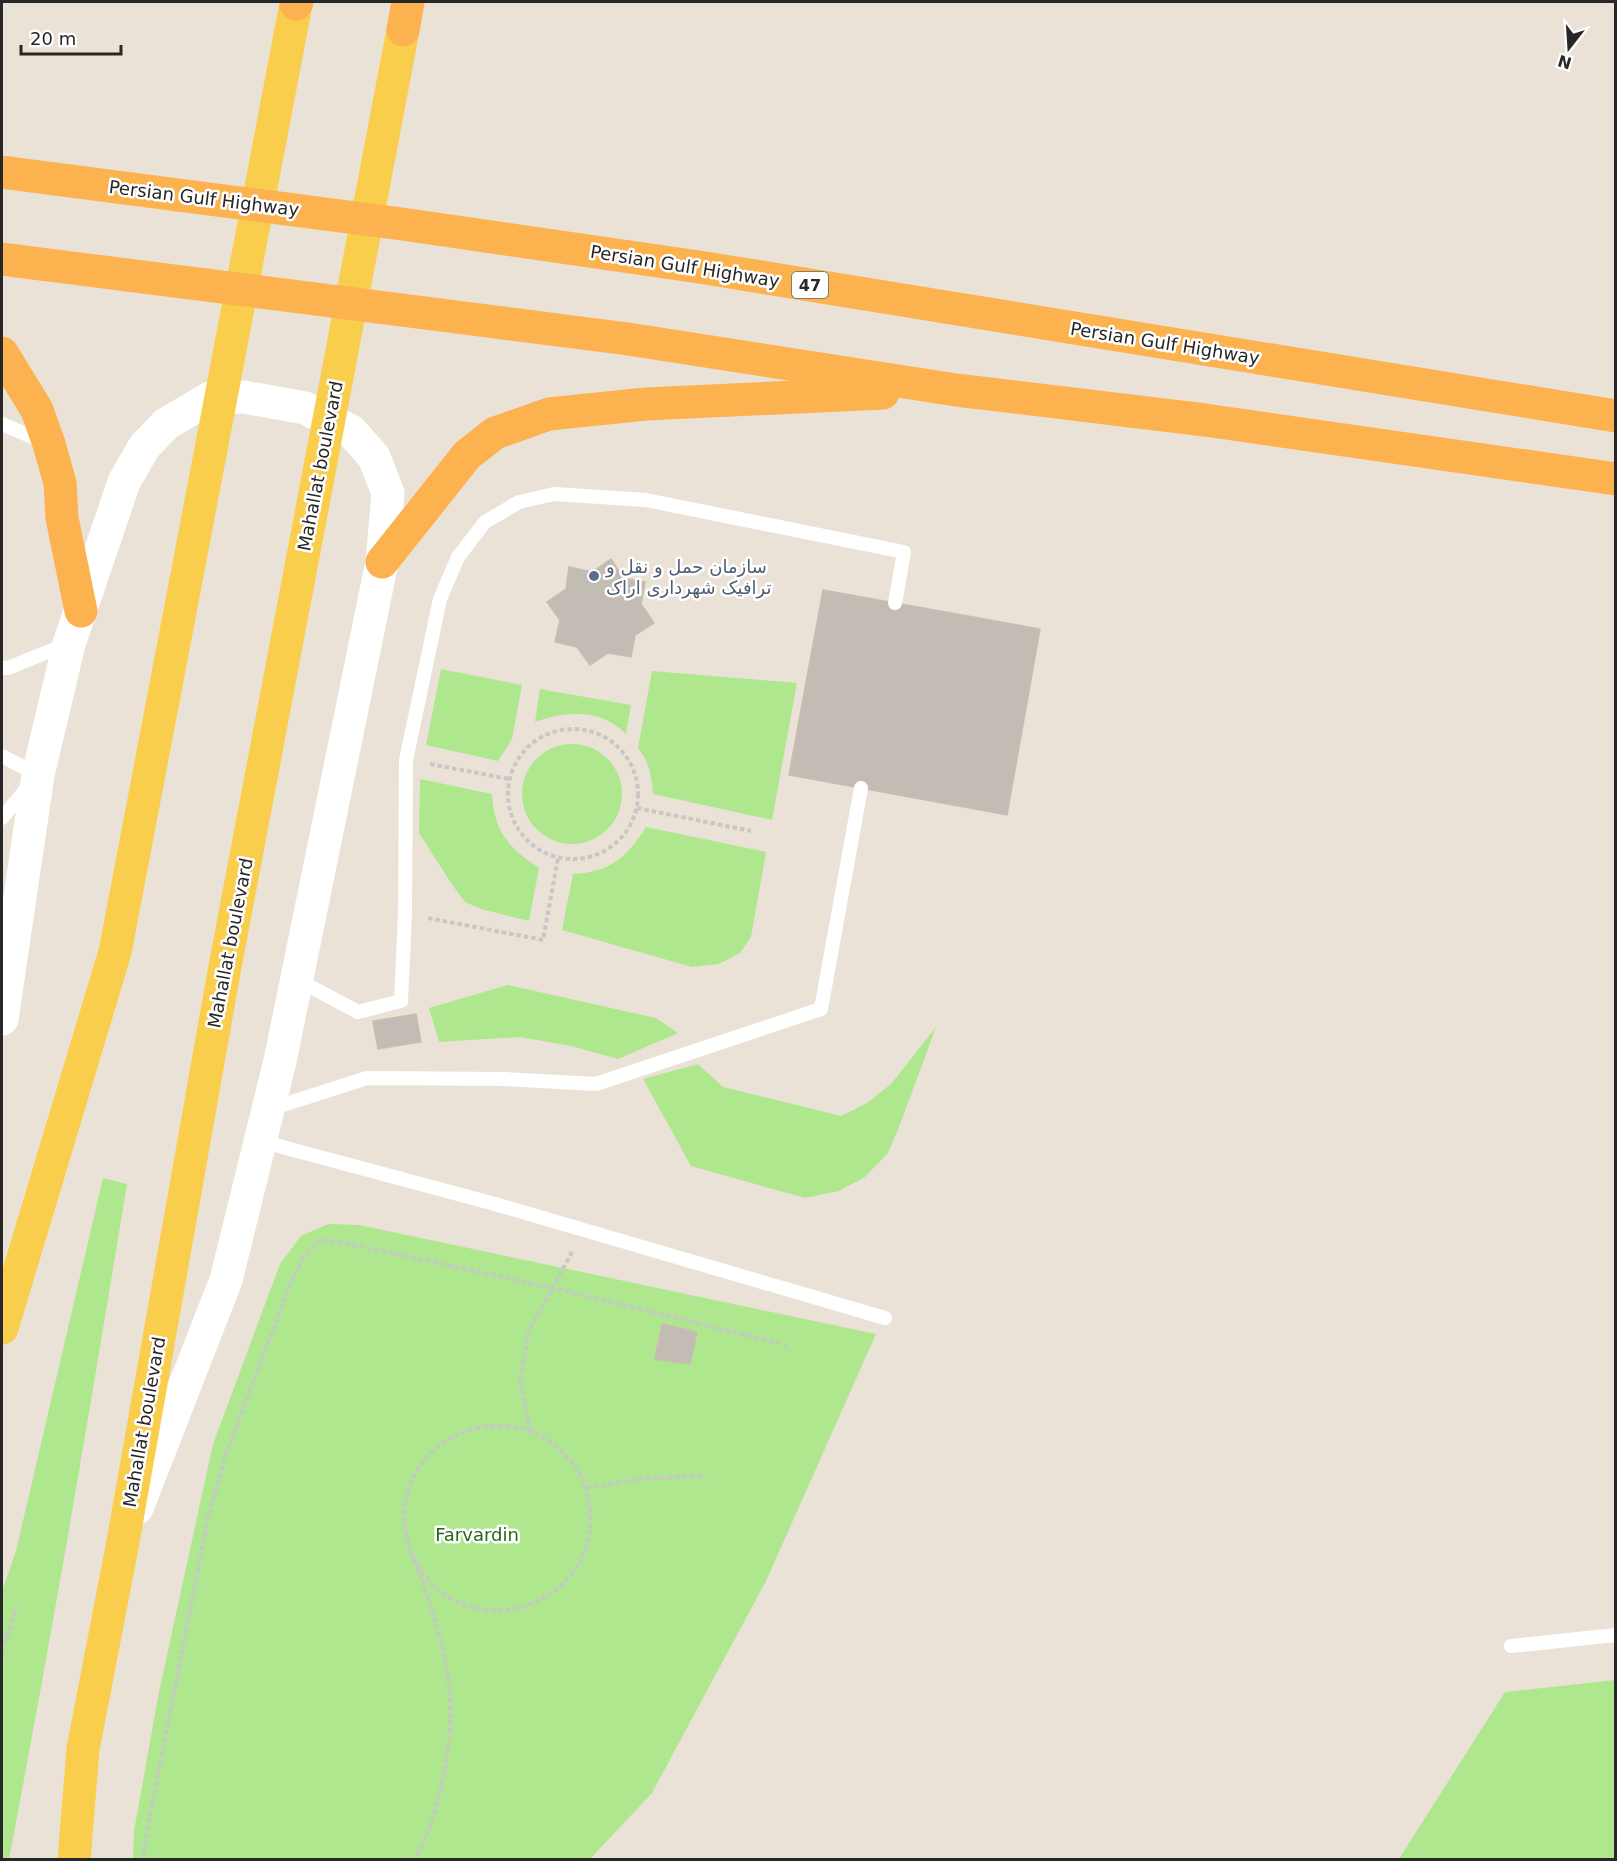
<svg xmlns="http://www.w3.org/2000/svg" width="1617" height="1861" font-family="'DejaVu Sans','Noto Sans Arabic',sans-serif">
	<style>
		.green { fill: #aee78e }
		.building { fill: #c2bcb4; stroke: #c6beb1; stroke-width: 1.5 }
		.lines { fill: none; stroke-linecap: round; stroke-linejoin: round }
		.path { stroke: #c7c7c7; stroke-width: 4; stroke-dasharray: 4.5 3; stroke-linecap: butt }
		.service { stroke: #fff; stroke-width: 14 }
		.secondary { stroke: #fff; stroke-width: 33 }
		.primary { stroke: #face4d; stroke-width: 33 }
		.trunk { stroke: #fcb24e; stroke-width: 33 }
		.service-dot { fill: #5c6f8a; stroke: #fff; stroke-width: 2 }
		.labels { text-anchor: middle; dominant-baseline: central; stroke-width: 5; stroke-linejoin: round; paint-order: stroke }
		.shield { fill: #fff; stroke: #686868; stroke-width: 1.5 }
		.shield-label { font-size: 16px; font-weight: bold; fill: #272727 }
		.street-label { font-size: 18px; fill: #272727; stroke: #fff }
		.service-label { font-size: 18px; fill: #4e5e75; stroke: #fff; text-anchor: start }
		.park-label { font-size: 18px; fill: #276714; stroke: #fff }
	</style>
	<rect width="100%" height="100%" fill="#ebe2d7"/>
	<g class="green">
		<path d="M441,669L522,685L512,739L498,761L426,745Z"/>
		<path d="M652,671L797,683L772,820L653,794C652,778 649,761 638,748Z"/>
		<path d="M540,689L631,705L626,734C601,708 566,711 535,722Z"/>
		<circle cx="572" cy="794" r="50"/>
		<path d="M420,779L492,794C494,832 509,848 539,868L529,921L481,909L465,902L453,886L419,833Z"/>
		<path d="M646,827L766,852L751,937L740,953L719,964L692,967L562,930L573,874C611,872 627,857 646,827Z"/>
		<path d="M508,985L656,1018L678,1033L618,1059L571,1046L520,1037L439,1042L429,1008Z"/>
		<path d="M936,1027L901,1122L888,1153L865,1177L839,1191L805,1198L691,1166L643,1079L698,1064L723,1087L841,1116L867,1103L891,1084Z"/>
		<path d="M103,1178L127,1184C90,1410 52,1635 9,1859H2V1591L16,1551Z"/>
		<path d="M328,1224L359,1225L876,1334L766,1581L652,1793L590,1859L133,1860L134,1831L159,1692L213,1444L280,1264L301,1236Z"/>
		<path d="M1615,1680V1859H1399L1505,1692Z"/>
	</g>
	<g class="building">
		<path d="M611,559L623,578L645,582L641,604L654,623L635,635L631,657L608,653L590,665L577,647L555,642L560,620L547,602L566,589L569,567L592,572Z"/>
		<path d="M823,590L1040,629L1007,815L789,775Z"/>
		<path d="M416,1014L421,1042L378,1049L373,1021Z"/>
		<path d="M662,1324L697,1332L690,1364L655,1359Z"/>
	</g>
	<g class="lines">
		<g class="path">
			<circle cx="573" cy="794" r="65"/>
			<path d="M430,764L509,779"/>
			<path d="M637,808L751,831"/>
			<path d="M428,918L543,940L558,858"/>
			<path d="M530,1431L520,1379L529,1331L572,1252"/>
			<path d="M586,1488L648,1478L706,1476"/>
			<path d="M410,1552C420,1569 430,1587 448,1597C515,1637 603,1582 589,1503C586,1487 581,1470 569,1459C557,1447 544,1435 528,1430C476,1414 417,1444 406,1499C398,1533 417,1564 427,1595C437,1625 446,1656 449,1688C455,1740 440,1813 415,1860"/>
			<path d="M2,1651L17,1607"/>
			<path d="M144,1860V1847L208,1518L226,1454L291,1282L305,1255L321,1240L345,1243L553,1288L787,1345"/>
		</g>
		<g class="service">
			<path d="M2,424L44,442"/>
			<path d="M2,668H8L67,644"/>
			<path d="M2,756L38,775L2,818"/>
			<path d="M296,979L358,1012L401,1001L405,914L406,760L440,599L458,557L485,522L519,502L554,494L646,500L904,552L895,603"/>
			<path d="M270,1109L367,1078L504,1079L596,1084L821,1009L861,788"/>
			<path d="M260,1141L495,1204L885,1318"/>
			<path d="M1511,1646L1616,1635"/>
		</g>
		<path class="secondary" d="M2,1019L38,775L69,644L124,482L144,447L166,424L210,398L244,397L305,408L351,431L374,457L388,493L382,562L280,1061L226,1280L137,1508"/>
		<g class="primary">
			<path d="M2,1328L115,952L296,4"/>
			<path d="M74,1860L83,1749L122,1547L224,972L403,30"/>
		</g>
		<g class="trunk">
			<path d="M296,4L297,2"/>
			<path d="M403,30L408,2"/>
			<path d="M2,172L402,224L699,267L1616,416"/>
			<path d="M2,259L628,339L956,390L1205,420L1616,479"/>
			<path d="M2,353L37,410L49,444L60,483L62,518L81,611"/>
			<path d="M382,562L467,455L495,433L549,414L646,404L883,393"/>
		</g>
	</g>
	<circle class="service-dot" cx="594" cy="576" r="6"/>
	<g class="labels">
		<rect class="shield" x="792" y="272" width="36" height="26" rx="4.5"/>
		<g class="shield-label">
			<text x="810" y="285">47</text>
		</g>
		<g class="street-label">
			<text transform="translate(204 198) rotate(7)">Persian Gulf Highway</text>
			<text transform="translate(685 266) rotate(9)">Persian Gulf Highway</text>
			<text transform="translate(1165 343) rotate(9)">Persian Gulf Highway</text>
			<text transform="translate(320 466) rotate(-79)">Mahallat boulevard</text>
			<text transform="translate(230 943) rotate(-79)">Mahallat boulevard</text>
			<text transform="translate(144 1422) rotate(-80)">Mahallat boulevard</text>
		</g>
		<g class="service-label">
			<text x="606" y="566">سازمان حمل و نقل و<tspan x="606" dy="21">ترافیک شهرداری اراک</tspan></text>
		</g>
		<g class="park-label">
			<text x="477" y="1534">Farvardin</text>
		</g>
	</g>
	<rect width="1617" height="1861" fill="none" stroke="#272727" stroke-width="6"/>
	<g transform="translate(1569 48) rotate(197)" stroke="#ffffff" stroke-width="4.5" paint-order="stroke">
	<path d="M0-4.5L10 22L0 15L-10 22Z" fill="#272727"/>
	<text y="-9" font-size="16" font-weight="bold" text-anchor="middle" fill="#272727">N</text>
	</g>
	<path d="M21 45v9h100v-9" fill="none" stroke="#272727" stroke-width="3"/>
	<text x="30" y="45" font-size="18" fill="#272727" stroke="#ffffff" stroke-width="4.5" paint-order="stroke">20 m</text>
</svg>
